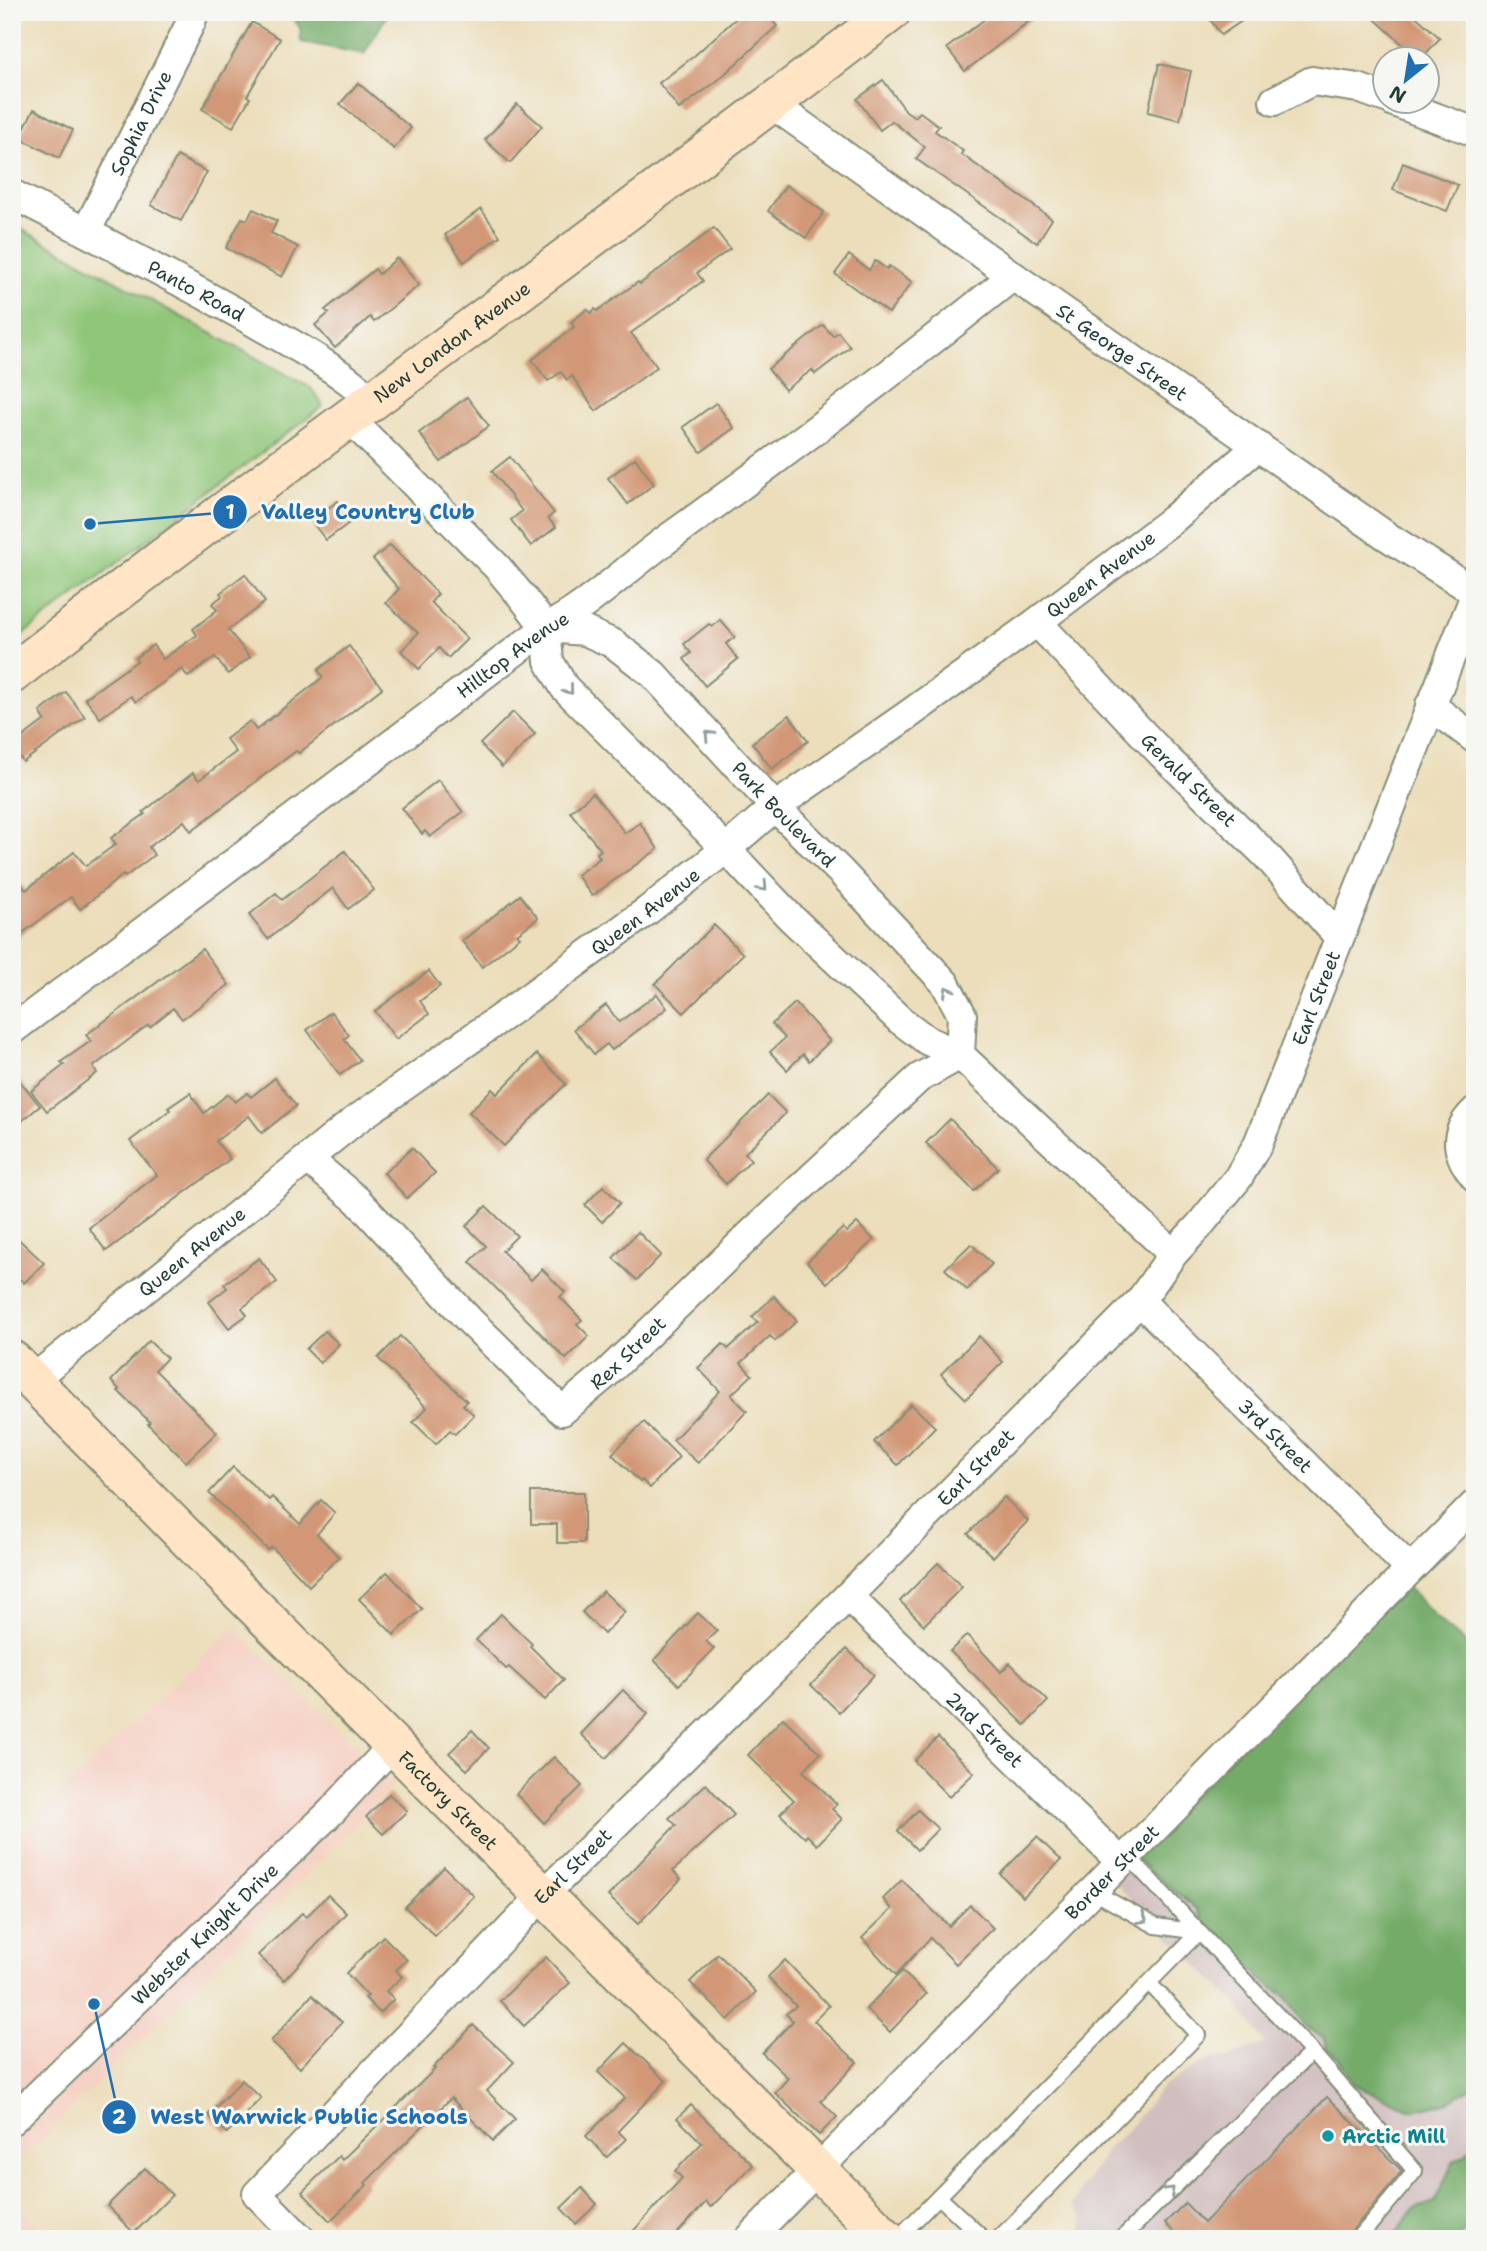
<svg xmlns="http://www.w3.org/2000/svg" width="1487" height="2251" font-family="'Shantell Sans',sans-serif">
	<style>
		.built { fill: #f6d1c5 }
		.industrial { fill: #d1bfbf }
		.green { fill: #90c679; stroke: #588256; stroke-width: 2 }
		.forest { fill: #74ab69; stroke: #4a744e; stroke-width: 2 }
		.building { fill: #d29776 }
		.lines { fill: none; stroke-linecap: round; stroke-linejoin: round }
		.lane-casing { stroke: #868e78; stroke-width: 18 }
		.street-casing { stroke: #868e78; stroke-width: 32 }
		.secondary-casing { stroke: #868e78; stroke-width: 42 }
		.lane { stroke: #fff; stroke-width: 14 }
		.street { stroke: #fff; stroke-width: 28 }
		.secondary { stroke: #ffe4c6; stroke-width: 38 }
		.oneway { stroke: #8f9e9a }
		.culture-dot { fill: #0f9aa8; stroke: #f6f6f2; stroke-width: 2.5 }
		.labels { text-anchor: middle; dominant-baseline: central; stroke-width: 6; stroke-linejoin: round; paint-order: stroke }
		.street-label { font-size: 19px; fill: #1f3d34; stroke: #f6f6f2 }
		.culture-label { font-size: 19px; font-weight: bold; fill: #0d838f; stroke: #f6f6f2; text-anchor: start }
		.leader { fill: none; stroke: #1f6fb2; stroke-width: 2.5 }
		.callout-dot { fill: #1f6fb2; stroke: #f6f6f2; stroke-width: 2.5 }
		.mark-label { font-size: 21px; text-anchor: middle; font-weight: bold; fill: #fff }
		.callout-label { font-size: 21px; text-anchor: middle; font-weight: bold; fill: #1f6fb2; stroke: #f6f6f2; stroke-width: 6; stroke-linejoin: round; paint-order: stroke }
	</style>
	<rect width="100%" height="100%" fill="#f6f6f2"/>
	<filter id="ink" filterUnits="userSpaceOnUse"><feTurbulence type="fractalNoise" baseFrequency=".0143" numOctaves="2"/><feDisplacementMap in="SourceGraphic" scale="14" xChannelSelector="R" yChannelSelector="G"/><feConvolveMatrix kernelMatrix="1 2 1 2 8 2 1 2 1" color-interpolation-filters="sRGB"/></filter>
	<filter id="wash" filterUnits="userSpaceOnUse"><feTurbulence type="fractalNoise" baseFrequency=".00686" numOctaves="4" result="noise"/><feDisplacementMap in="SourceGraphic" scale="28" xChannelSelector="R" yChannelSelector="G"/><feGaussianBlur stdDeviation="1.57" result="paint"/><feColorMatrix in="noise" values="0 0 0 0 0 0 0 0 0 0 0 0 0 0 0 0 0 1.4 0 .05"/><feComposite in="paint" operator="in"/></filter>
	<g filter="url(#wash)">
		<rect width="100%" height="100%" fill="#ecdebb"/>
		<g class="built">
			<path d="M234,1627L394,1786L12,2169V1839Z"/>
			<path d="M12,2198L51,2239H12Z"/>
		</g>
		<path class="industrial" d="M1133,1857L1198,1910L1203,1923L1227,1941L1231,1952L1256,1972L1260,1979L1284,1995L1306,2026L1324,2040L1326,2049L1339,2059L1353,2084L1446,2103L1475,2086V2143L1465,2155L1454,2160L1435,2202L1414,2209L1393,2236L1389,2239H1043H1056L1082,2227L1083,2218L1072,2205L1108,2147L1124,2134L1163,2086L1209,2059L1228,2058L1265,2043L1236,2003L1110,1878Z"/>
		<path class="green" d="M12,224L311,388L323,406L12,643Z"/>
		<g class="forest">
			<path d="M293,12H389L364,54L301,42L300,28L291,14Z"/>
			<path d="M1403,1581L1435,1617L1475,1651V2086L1446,2103L1412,2110L1353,2084L1339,2059L1326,2049L1324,2039L1306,2026L1284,1995L1260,1979L1256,1972L1231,1952L1227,1941L1203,1923L1198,1910L1133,1857Z"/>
			<path d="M1475,2143V2223L1457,2239H1389L1394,2236L1414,2209L1435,2202L1454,2160L1465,2155Z"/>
		</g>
		<g id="blocks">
			<g class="building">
				<path d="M743,12H765L777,26L717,81L679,109L659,83L694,56Z"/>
				<path d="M994,12H1041L965,71L947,48Z"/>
				<path d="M1205,12H1255L1221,35Z"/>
				<path d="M1367,12H1411L1440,38L1420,60Z"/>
				<path d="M252,22L280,39L247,96L250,98L233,127L202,109Z"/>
				<path d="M1159,64L1191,71L1180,120L1148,112Z"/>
				<path d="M883,80L906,111L915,117L920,112L939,126L935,131L963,151L961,154L1052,219L1037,243L916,159L925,147L892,121L880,130L857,99Z"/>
				<path d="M358,83L411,128L394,149L340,104Z"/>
				<path d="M517,104L542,126L510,163L485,140Z"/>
				<path d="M34,109L73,130L59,158L19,138Z"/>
				<path d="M177,156L207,172L181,221L151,205Z"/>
				<path d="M1403,163L1458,185L1447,211L1393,190Z"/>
				<path d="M786,185L824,212L806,238L768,211Z"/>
				<path d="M253,209L277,221L271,233L298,247L282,277L226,248L242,218L247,220Z"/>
				<path d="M481,209L500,236L464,262L445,235Z"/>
				<path d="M714,228L730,249L697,273L703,281L631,333L657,367L596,411L572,376L567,380L561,372L548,381L532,360L574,327L571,322L587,309L591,313L595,309L597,311L638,282L640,284Z"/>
				<path d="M849,255L869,270L875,261L887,269L889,266L912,282L889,313L835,274Z"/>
				<path d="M397,258L419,285L374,322L370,317L335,348L315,325L329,313L325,310L375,269L379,274Z"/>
				<path d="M823,325L833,336L838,332L850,347L815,374L812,370L785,390L768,369Z"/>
				<path d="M467,397L489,426L441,462L419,433Z"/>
				<path d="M716,403L734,428L701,452L683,427Z"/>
				<path d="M510,457L554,513L548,518L556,527L531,546L511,520L522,511L492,471Z"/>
				<path d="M635,458L654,484L628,504L608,478Z"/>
				<path d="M338,501L353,520L326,540L311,521Z"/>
				<path d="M390,545L438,594L431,602L467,639L448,658L439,648L419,669L401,651L418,633L386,603L399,589L373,559Z"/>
				<path d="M245,574L265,602L228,630L250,657L228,674L215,657L188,677L182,669L136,702L131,696L100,718L85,698L137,661L135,658L153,645L163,659L197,635L193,629L217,610L212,604L222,596L220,593Z"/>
				<path d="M720,620L735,637L726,644L738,659L705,686L684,659L691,653L684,644L709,624L712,627Z"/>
				<path d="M349,646L382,688L299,753L296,751L191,831L184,821L149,847L154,855L125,877L123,875L80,909L71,897L12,941V872L26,890L74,852L86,866L116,844L111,838L145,814L143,812L193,773L199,780L236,752L226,739L250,721L256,730L323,677L318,670Z"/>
				<path d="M66,692L85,717L23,762L12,745L45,720L40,712Z"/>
				<path d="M513,712L535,734L502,767L480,744Z"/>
				<path d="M789,715L808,741L772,769L752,743Z"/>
				<path d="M438,780L463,812L430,837L425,831L422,834L402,808Z"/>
				<path d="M593,793L625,833L640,823L658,849L592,896L577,875L600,858L597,853L601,850L570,812Z"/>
				<path d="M345,851L374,890L348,909L333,888L268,939L249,915L276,893L282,900Z"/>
				<path d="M520,895L538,918L517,934L520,937L482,967L462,941Z"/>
				<path d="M714,925L743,954L684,1013L655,984Z"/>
				<path d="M202,949L229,985L182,1019L173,1008L150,1027L148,1025L93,1067L97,1073L47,1111L31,1091L64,1065L61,1062L91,1041L86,1035Z"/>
				<path d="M429,971L440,986L420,1001L429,1014L396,1039L375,1011Z"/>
				<path d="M657,994L667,1008L612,1050L607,1044L594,1054L574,1029L606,1005L619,1022Z"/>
				<path d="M795,1003L830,1041L809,1061L803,1054L787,1070L770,1052L785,1038L772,1024Z"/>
				<path d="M331,1012L349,1035L344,1039L360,1060L340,1075L307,1030Z"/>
				<path d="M537,1054L566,1084L504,1146L469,1112L492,1089L497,1094Z"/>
				<path d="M12,1071L40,1106L12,1129Z"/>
				<path d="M275,1078L296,1106L262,1133L249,1116L216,1141L230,1159L106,1251L89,1228L157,1175L130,1141L170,1110L168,1108L190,1093L204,1113L228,1094L235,1102L247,1093L251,1097Z"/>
				<path d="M768,1095L786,1113L745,1153L751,1160L726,1184L703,1160Z"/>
				<path d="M950,1119L998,1168L974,1191L926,1143Z"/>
				<path d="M412,1148L435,1173L407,1198L384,1173Z"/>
				<path d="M603,1186L620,1203L602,1222L585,1205Z"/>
				<path d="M486,1206L517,1236L502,1251L531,1280L542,1269L565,1292L560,1297L582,1320L577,1324L589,1336L566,1359L470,1262L486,1246L466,1226Z"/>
				<path d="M857,1223L874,1240L827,1283L807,1262L843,1228L847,1232Z"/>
				<path d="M638,1232L661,1255L637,1280L613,1258Z"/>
				<path d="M12,1233L44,1263L24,1283L12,1272Z"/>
				<path d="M971,1244L992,1264L967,1290L945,1269Z"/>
				<path d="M259,1258L277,1282L242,1308L247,1315L229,1328L209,1302L227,1288L224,1284Z"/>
				<path d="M774,1296L797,1321L775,1341L770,1336L741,1363L752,1375L731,1395L747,1411L698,1463L673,1440L720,1391L698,1368L723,1344L728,1349L758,1322L752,1317Z"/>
				<path d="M325,1331L339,1344L320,1363L306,1349Z"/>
				<path d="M400,1336L467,1401L463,1405L474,1415L455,1434L450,1430L436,1444L413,1422L427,1408L378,1358Z"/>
				<path d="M979,1336L1003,1362L966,1399L941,1374Z"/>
				<path d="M149,1341L167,1358L155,1370L217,1432L186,1462L148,1424L150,1422L118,1391L120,1390L111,1381Z"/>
				<path d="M911,1404L935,1427L898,1465L874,1442Z"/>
				<path d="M644,1422L679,1457L650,1488L642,1480L640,1482L612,1454Z"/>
				<path d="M233,1467L269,1500L272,1497L300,1524L321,1500L335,1513L317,1534L339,1557L309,1586L272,1547L268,1550L209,1493Z"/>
				<path d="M531,1492H584V1543H557V1524H531Z"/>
				<path d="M1004,1497L1028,1521L993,1557L968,1534Z"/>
				<path d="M938,1563L962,1587L924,1625L900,1601Z"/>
				<path d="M387,1572L422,1609L394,1635L359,1599Z"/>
				<path d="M603,1591L625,1612L604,1634L582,1612Z"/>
				<path d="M698,1613L717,1631L706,1641L714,1649L679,1685L654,1660Z"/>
				<path d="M501,1614L532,1644L530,1646L564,1680L545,1700L509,1667L506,1669L476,1640Z"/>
				<path d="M967,1635L1001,1672L1010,1663L1048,1701L1025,1725L950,1651Z"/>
				<path d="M847,1649L874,1675L839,1712L811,1685Z"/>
				<path d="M623,1690L648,1714L606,1758L581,1734Z"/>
				<path d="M783,1718L820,1753L803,1771L837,1804L832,1809L842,1819L817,1845L807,1835L805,1838L780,1814L794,1800L748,1755Z"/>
				<path d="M472,1730L489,1748L467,1770L449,1753Z"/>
				<path d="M938,1737L974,1773L949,1797L914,1761Z"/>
				<path d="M554,1757L582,1786L544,1823L516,1794Z"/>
				<path d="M706,1784L734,1815L673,1871L681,1879L638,1924L608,1896L676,1825L669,1818Z"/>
				<path d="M389,1794L407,1811L383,1834L366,1817Z"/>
				<path d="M918,1810L938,1829L917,1850L898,1831Z"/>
				<path d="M1037,1837L1061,1860L1023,1897L1000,1874Z"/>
				<path d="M444,1867L474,1896L435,1936L405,1907Z"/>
				<path d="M902,1880L949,1926L970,1905L993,1928L956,1964L930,1938L896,1975L862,1938L892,1909L883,1899Z"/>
				<path d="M328,1895L346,1913L284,1980L258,1955L302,1913L306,1917Z"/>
				<path d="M383,1936L407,1960L396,1970L402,1977L386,1991L394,1999L380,2013L365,1998L368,1996L346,1973Z"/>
				<path d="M718,1954L756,1992L728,2020L690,1982Z"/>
				<path d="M546,1957L570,1983L524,2026L500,2001Z"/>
				<path d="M785,1960L829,2006L814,2021L857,2062L821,2101L837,2117L819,2135L775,2093L788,2078L762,2053L793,2021L786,2014L796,2006L768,1977Z"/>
				<path d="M902,1971L926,1994L890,2032L866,2009Z"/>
				<path d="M312,1995L342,2022L300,2068L271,2041Z"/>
				<path d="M473,2025L514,2062L487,2091L515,2119L493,2141L451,2098L365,2183L367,2185L330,2221L302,2192L339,2156L342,2160L435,2069L433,2068Z"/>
				<path d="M626,2043L666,2081L618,2131L626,2139L607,2157L586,2136L625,2098L598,2072Z"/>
				<path d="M242,2080L261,2098L227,2133L208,2115Z"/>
				<path d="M1327,2097L1402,2171L1345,2239H1180L1165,2223L1185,2203L1204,2223Z"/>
				<path d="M691,2105L753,2165L711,2207L706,2202L672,2239H626L682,2178L675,2171L702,2143L677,2118Z"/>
				<path d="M145,2168L172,2195L134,2233L107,2206Z"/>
				<path d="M582,2188L597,2204L576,2224L561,2208Z"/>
			</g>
		</g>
	</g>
	<g filter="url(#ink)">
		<use href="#blocks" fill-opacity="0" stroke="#868e78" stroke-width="2"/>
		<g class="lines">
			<g class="lane-casing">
				<g id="lane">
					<path d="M1127,1855L1312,2052L1415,2171L1358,2239"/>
					<path d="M1092,1891L1156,1926L1199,1932"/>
					<path d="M939,2197L984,2239"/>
					<path d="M897,2239L1199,1932"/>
					<path d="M998,2239L1198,2035L1150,1984"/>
					<path d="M1121,2239L1312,2052"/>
				</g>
			</g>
			<g class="street-casing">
				<g id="street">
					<path d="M1274,101L1312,81L1358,88L1386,98"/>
					<path d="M1394,102L1475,132"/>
					<path id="s1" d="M772,104L1013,276L1388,537L1475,592"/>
					<path id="s2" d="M12,194C90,234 167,274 243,316C287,341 335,366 372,400"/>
					<path id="s3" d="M86,232L191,22L194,12"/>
					<path d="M349,418L497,567L523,598L546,628L549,661L564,687L726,849L790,917L900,1020L928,1041L960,1055L1173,1254"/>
					<path id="s4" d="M1037,622L1162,754L1265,854L1339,937"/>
					<path id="s5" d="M546,628L585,631L614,644L653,674L775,807L841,872L945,983L962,1015L960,1055"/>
					<path d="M1430,705L1475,739"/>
					<path id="s6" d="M12,1030L546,628C592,604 628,567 670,537C787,453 901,366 1013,276"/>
					<path d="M1475,1111C1452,1133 1455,1153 1475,1177"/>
					<path id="s7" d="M308,1159L357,1200L470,1321L562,1411L605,1375L752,1233L919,1078L960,1055"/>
					<path id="s8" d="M1140,1301L1410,1569"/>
					<path id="s9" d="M32,1380L353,1122L509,1012L647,911L726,849L775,807L905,717L1037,622L1172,520L1258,446"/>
					<path id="s10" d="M848,1596L1121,1862"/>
					<path id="s11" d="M12,2120L331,1812L393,1745"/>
					<path id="s12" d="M301,2239L257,2194L543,1895L848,1596L1140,1301L1173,1254L1199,1226L1238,1178L1258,1144L1475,595"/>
					<path id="s13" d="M749,2239L1475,1504"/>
				</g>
			</g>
			<g class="secondary-casing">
				<g id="secondary">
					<path id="s14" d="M12,674C301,448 601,236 891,12"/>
					<path id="s15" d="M12,1360L236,1588L887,2239"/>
				</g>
			</g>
			<use href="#lane" class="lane"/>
			<use href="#street" class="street"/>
			<use href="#secondary" class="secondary"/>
		</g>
		<defs><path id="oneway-chevron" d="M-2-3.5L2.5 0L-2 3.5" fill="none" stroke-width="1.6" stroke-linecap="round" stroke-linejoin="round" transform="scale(1.75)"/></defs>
		<g class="oneway">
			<use href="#oneway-chevron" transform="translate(569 690) rotate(50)"/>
			<use href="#oneway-chevron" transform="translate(709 735) rotate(-133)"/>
			<use href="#oneway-chevron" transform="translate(763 887) rotate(47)"/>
			<use href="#oneway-chevron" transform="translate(948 991) rotate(-120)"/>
			<use href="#oneway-chevron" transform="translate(1143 1919) rotate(29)"/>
			<use href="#oneway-chevron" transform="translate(1170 2191) rotate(-44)"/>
		</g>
	</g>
	<circle class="culture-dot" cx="1328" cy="2136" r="7"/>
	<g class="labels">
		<g class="street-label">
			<text stroke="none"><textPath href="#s3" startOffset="122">Sophia Drive</textPath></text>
			<text stroke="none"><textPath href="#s2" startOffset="208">Panto Road</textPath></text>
			<text stroke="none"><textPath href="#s14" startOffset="551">New London Avenue</textPath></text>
			<text stroke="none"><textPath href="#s1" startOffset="429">St George Street</textPath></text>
			<text stroke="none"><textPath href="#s9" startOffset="1339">Queen Avenue</textPath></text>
			<text stroke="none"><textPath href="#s6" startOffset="626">Hilltop Avenue</textPath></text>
			<text stroke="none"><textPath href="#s4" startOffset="219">Gerald Street</textPath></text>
			<text stroke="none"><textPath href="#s5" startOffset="312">Park Boulevard</textPath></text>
			<text stroke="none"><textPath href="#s9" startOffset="772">Queen Avenue</textPath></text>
			<text stroke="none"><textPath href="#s12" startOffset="1673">Earl Street</textPath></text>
			<text stroke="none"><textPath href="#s9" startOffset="205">Queen Avenue</textPath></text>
			<text stroke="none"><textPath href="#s7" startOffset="446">Rex Street</textPath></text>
			<text stroke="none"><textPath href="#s8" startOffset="191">3rd Street</textPath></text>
			<text stroke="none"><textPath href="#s12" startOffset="1085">Earl Street</textPath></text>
			<text stroke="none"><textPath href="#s10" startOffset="191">2nd Street</textPath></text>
			<text stroke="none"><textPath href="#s15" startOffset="620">Factory Street</textPath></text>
			<text stroke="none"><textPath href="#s12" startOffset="518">Earl Street</textPath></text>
			<text stroke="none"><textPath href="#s13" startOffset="516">Border Street</textPath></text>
			<text stroke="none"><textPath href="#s11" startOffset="268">Webster Knight Drive</textPath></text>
		</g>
		<g class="culture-label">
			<text x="1342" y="2136">Arctic Mill</text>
		</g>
	</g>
	<path class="leader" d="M90 524L230 512M94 2004L119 2117"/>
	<g class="callout-dot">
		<circle cx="90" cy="524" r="7"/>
		<circle cx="94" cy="2004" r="7"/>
		<circle cx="230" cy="512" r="18"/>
		<circle cx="119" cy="2117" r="18"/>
	</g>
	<g class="mark-label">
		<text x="230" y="519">1</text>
		<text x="119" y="2124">2</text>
	</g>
	<g class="callout-label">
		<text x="368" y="519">Valley Country Club</text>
		<text x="309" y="2124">West Warwick Public Schools</text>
	</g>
	<rect width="1487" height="2251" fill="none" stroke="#f6f6f2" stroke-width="42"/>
	<g transform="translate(1406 80) rotate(210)"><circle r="33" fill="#f6f6f2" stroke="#a0aca6" stroke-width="2"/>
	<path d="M0-5L12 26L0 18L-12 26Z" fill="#1f6fb2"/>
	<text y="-10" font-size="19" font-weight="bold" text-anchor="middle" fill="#1f3d34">N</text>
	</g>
</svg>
